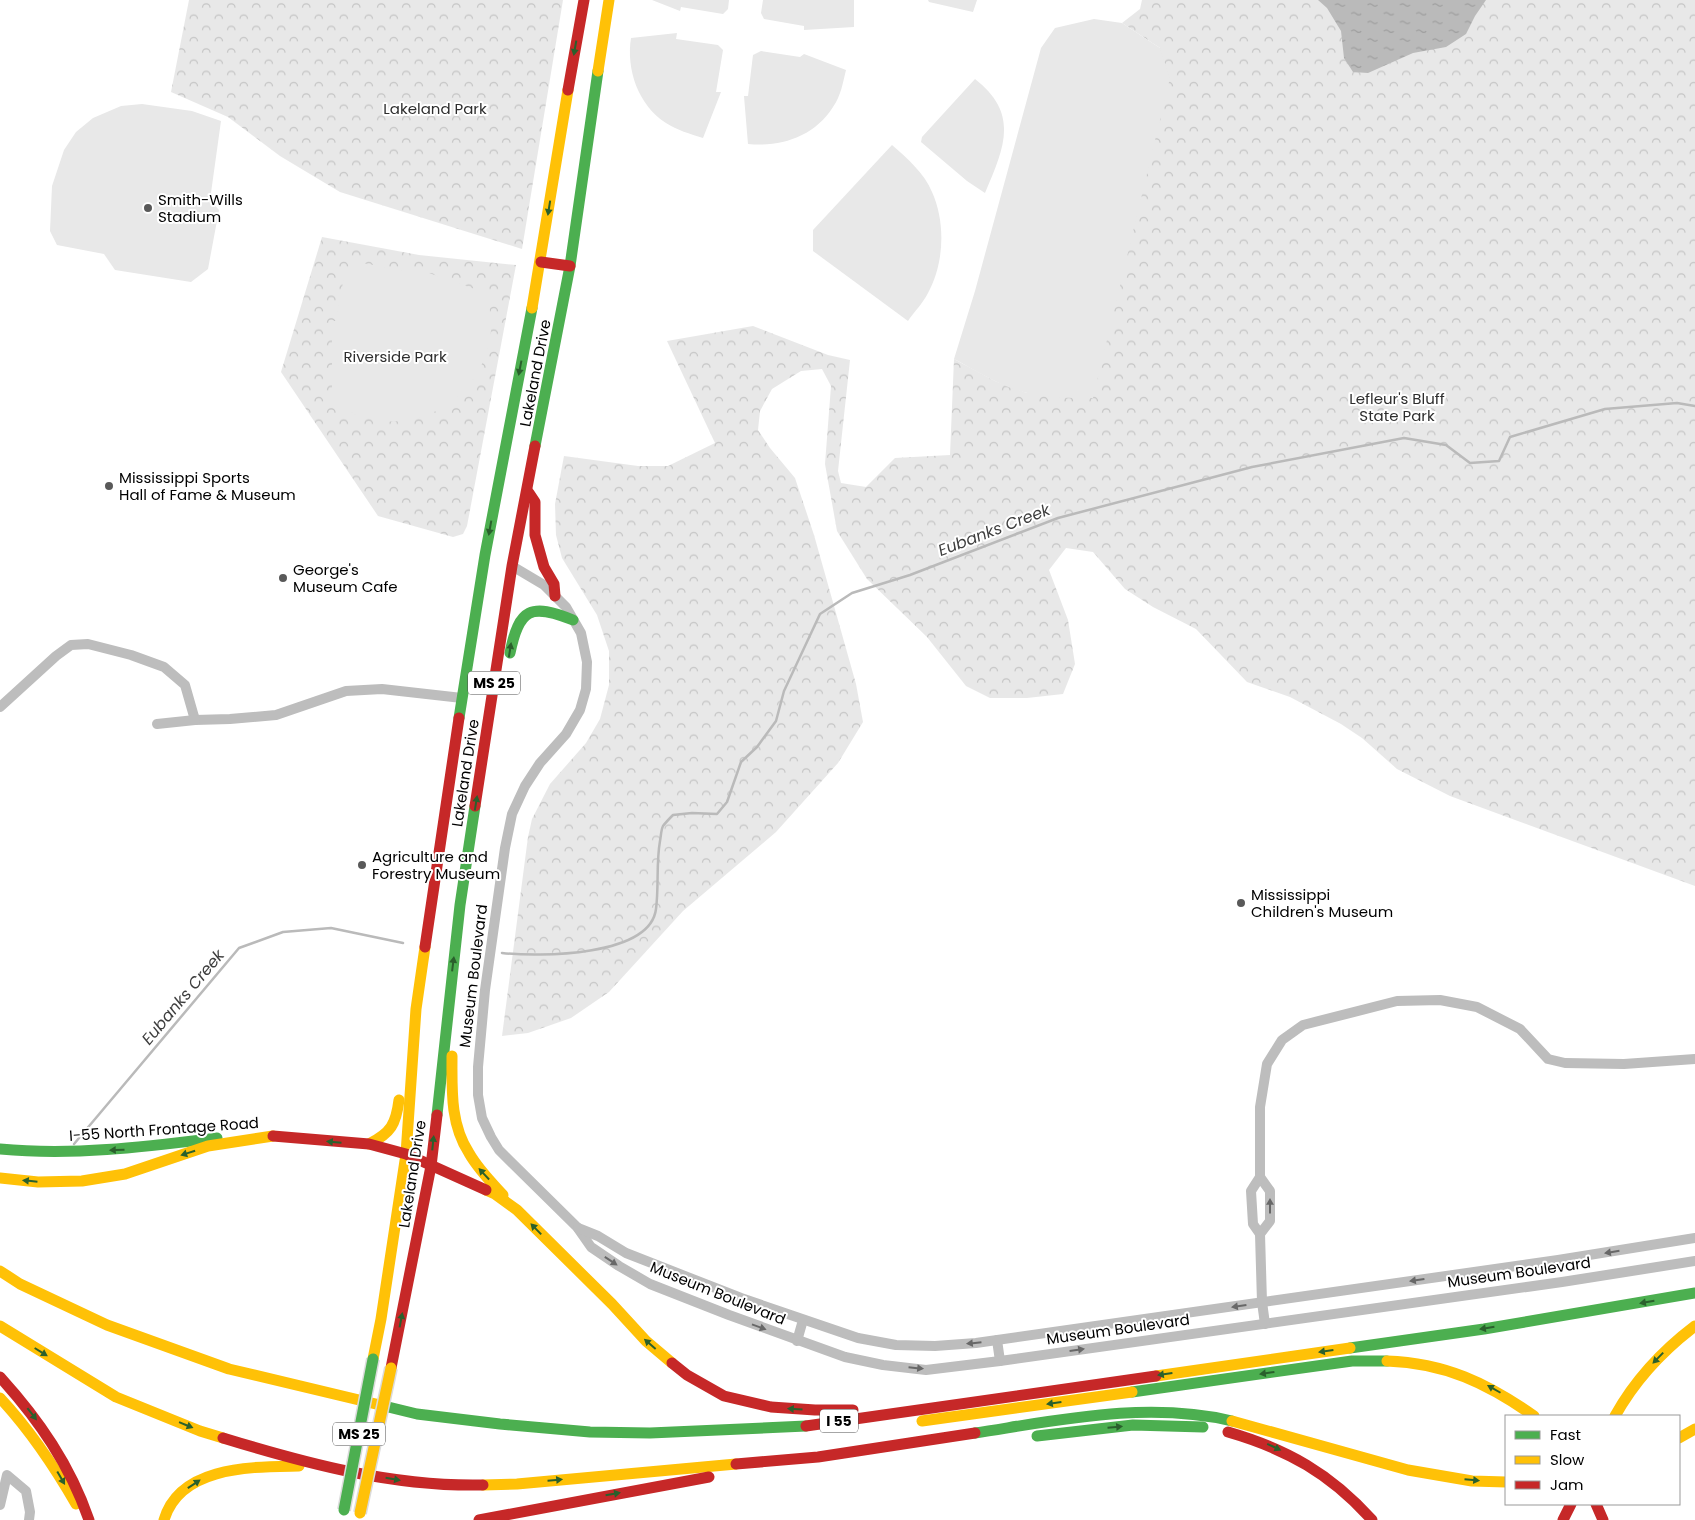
<svg xmlns="http://www.w3.org/2000/svg" width="1695" height="1520" font-family="Poppins,sans-serif">
	<style>
		.park { fill: url(#park-crowns) }
		.garden { fill: #e8e8e8 }
		.water { fill: url(#water-ripples) }
		.lines { fill: none; stroke-linecap: round; stroke-linejoin: round }
		.stream { stroke: #bababa; stroke-width: 2.5 }
		.street { stroke: #bdbdbd; stroke-width: 10 }
		.fast { stroke: #4caf50; stroke-width: 11 }
		.slow { stroke: #ffc107; stroke-width: 11 }
		.jam { stroke: #c62828; stroke-width: 11 }
		.fast-bridge-casing { stroke: #dbdbdb; stroke-width: 14; stroke-linecap: butt }
		.slow-bridge-casing { stroke: #dbdbdb; stroke-width: 14; stroke-linecap: butt }
		.fast-bridge { stroke: #4caf50; stroke-width: 11 }
		.slow-bridge { stroke: #ffc107; stroke-width: 11 }
		.oneway { fill: #2a602c }
		.oneway2 { fill: #686868 }
		.poi-dot { fill: #595959; stroke: #fff; stroke-width: 2 }
		.labels { text-anchor: middle; dominant-baseline: central; stroke-width: 4; stroke-linejoin: round; paint-order: stroke }
		.shield { fill: #fff; stroke: #4c4c4c; stroke-width: 1 }
		.shield-label { font-size: 14px; font-weight: bold; fill: #000 }
		.park-label { font-size: 15px; fill: #2d2d2d; stroke: #fff }
		.poi-label { font-size: 15px; fill: #000; stroke: #fff; text-anchor: start }
		.street-label { font-size: 15px; fill: #000; stroke: #fff }
		.water-label { font-size: 16px; font-style: italic; fill: #3e3e3e; stroke: #fff }
	</style>
	<defs>
		<pattern id="park-crowns" width="20" height="18" patternUnits="userSpaceOnUse" patternTransform="scale(1.25)"><rect width="20" height="18" fill="#e8e8e8"/><path d="M2 6a3 3 0 1 1 6 0M12 15a3 3 0 1 1 6 0" fill="none" stroke="#c5c5c5"/></pattern>
		<pattern id="water-ripples" width="26" height="14" patternUnits="userSpaceOnUse" patternTransform="scale(1.25)"><rect width="26" height="14" fill="#bababa"/><path d="M2 4q2-2 4 0t4 0M15 11q2-2 4 0t4 0" fill="none" stroke="#9e9e9e"/></pattern>
	</defs>
	<rect width="100%" height="100%" fill="#fff"/>
	<g class="park">
		<path d="M189,0H563L522,249L340,192L280,156L228,117L171,92Z"/>
		<path d="M1142,0H1695V886L1450,796L1397,769L1362,738L1341,724L1290,697L1247,682L1196,629L1153,607L1125,589L1093,552L1066,548L1049,570L1068,620L1075,664L1063,694L1027,698H990L966,686L927,637L867,579L837,531L825,464L831,386L822,369L801,371L772,389L760,411L758,430L770,448L795,478L814,535L856,684L863,722L838,763L776,832L683,911L609,992L571,1018L528,1033L502,1036L528,837L532,819L550,784L586,743L600,719L609,685V651L597,615L562,558L556,535L555,504L564,456L638,466H668L715,443L667,341L753,326L828,355L850,360L838,471L841,483L866,487L895,458L950,455L954,359L995,381L1027,393L1160,48L1122,23L1140,9Z"/>
		<path d="M322,237L419,255L516,265L467,526L463,534L453,537L378,516L281,372Z"/>
	</g>
	<g class="garden">
		<path d="M652,0H729L728,9L723,14L681,7L680,11Z"/>
		<path d="M763,0H854V27L804,30V26L764,19L761,13Z"/>
		<path d="M928,0H977L973,12L929,2Z"/>
		<path d="M1094,19L1122,23L1160,48L1170,78L1093,398C1071,398 1049,398 1027,393C1001,387 977,371 954,359L975,291L1041,48L1055,28Z"/>
		<path d="M677,33L676,39L718,45L723,50L716,92H721L703,138C690,134 677,130 666,123C638,105 626,69 631,38Z"/>
		<path d="M761,51L800,57L804,54L846,70C843,82 841,96 833,107C814,137 781,147 748,144L744,96H748L753,55Z"/>
		<path d="M975,79C1020,114 1004,148 985,193L967,181L921,142L922,137Z"/>
		<path d="M142,104L192,111L221,121L210,200L219,210L208,269L191,282L115,270L104,254L57,245L50,231L52,186L64,150L76,132L93,118L121,106Z"/>
		<path d="M892,145C908,159 924,173 932,192C946,223 944,264 928,293C923,303 914,312 908,321L813,251V230Z"/>
		<path d="M356,262L407,271L409,266L486,293C490,308 493,323 490,339C481,390 434,426 382,421C364,419 348,412 332,403V321H336L345,271Z"/>
	</g>
	<path class="water" d="M1318,0H1486L1475,16L1466,34L1446,47L1413,53L1368,73L1353,72L1344,58L1341,31L1327,8Z"/>
	<g class="lines">
		<g class="stream">
			<path d="M502,953C538,957 650,957 656,909C659,886 656,863 660,841C661,836 661,830 663,826C666,822 670,818 673,815L692,813L717,814L727,802L741,762L757,747L776,721L784,691L820,614L852,593L910,575L1058,518L1252,467L1404,438L1446,445L1470,463L1499,461L1510,437L1605,409L1677,403L1695,406"/>
			<path d="M74,1144L239,948L283,932L331,928L403,943"/>
		</g>
		<g class="street">
			<path d="M512,566L544,585L566,607L581,633L587,662L586,689L580,710L566,734L540,763L525,786L512,814L505,848L485,990L478,1067V1095L482,1118L491,1137L499,1150L510,1161L577,1227L591,1247L619,1266L650,1284L729,1315L845,1357L883,1365L926,1370L1000,1361L1562,1282L1695,1261"/>
			<path d="M0,707L56,656L71,645L88,644L131,655L164,667L185,685L195,720L230,719L276,715L346,691L382,689L462,698"/>
			<path d="M157,724L195,720"/>
			<path d="M1260,1177L1270,1191V1221L1260,1234"/>
			<path d="M578,1228L598,1236L626,1253L741,1298L858,1338L896,1345L935,1346L976,1343L1558,1260L1695,1238"/>
			<path d="M1265,1324L1262,1302L1260,1234L1253,1224L1251,1191L1260,1177V1107L1267,1064L1282,1040L1303,1025L1397,1001L1440,1000L1477,1007L1520,1029L1548,1059L1565,1063L1624,1064L1695,1059"/>
			<path d="M997,1340L1000,1361"/>
			<path d="M797,1341L803,1320"/>
			<path d="M0,1505L7,1475L26,1491L30,1512L29,1520"/>
		</g>
		<g class="fast">
			<path d="M535,446L570,266L598,71"/>
			<path d="M510,653C519,608 531,603 573,620"/>
			<path d="M459,718L485,555L532,308"/>
			<path d="M437,1115L460,905L475,806"/>
			<path d="M0,1149C73,1156 144,1147 217,1138"/>
			<path d="M1350,1348L1484,1329L1695,1293"/>
			<path d="M1132,1392L1352,1361H1387"/>
			<path d="M380,1405L417,1414L500,1424L590,1432L650,1433L806,1426"/>
			<path d="M975,1433C1060,1420 1147,1401 1232,1421"/>
			<path d="M1037,1436L1133,1425L1203,1427"/>
		</g>
		<g class="slow">
			<path d="M598,71L609,0"/>
			<path d="M532,308L568,90"/>
			<path d="M452,1056C452,1089 450,1124 469,1153C478,1169 491,1182 503,1195"/>
			<path d="M369,1144C391,1133 396,1124 399,1100"/>
			<path d="M0,1178L38,1182L82,1181L125,1174L208,1146L273,1136"/>
			<path d="M486,1190L495,1194L517,1210L612,1304L646,1341L672,1363"/>
			<path d="M0,1271L20,1284L107,1325L229,1369L380,1405"/>
			<path d="M0,1326L116,1397L200,1431L223,1438"/>
			<path d="M373,1359L381,1319L406,1154L416,1009L425,947"/>
			<path d="M1387,1361C1445,1363 1487,1383 1534,1416"/>
			<path d="M1156,1376L1350,1348"/>
			<path d="M0,1398C30,1430 54,1466 76,1504"/>
			<path d="M1615,1416C1635,1380 1662,1351 1695,1326"/>
			<path d="M922,1421L1132,1392"/>
			<path d="M1232,1421L1408,1470L1472,1481L1506,1482"/>
			<path d="M1679,1438L1695,1429"/>
			<path d="M483,1485L517,1484L736,1464"/>
			<path d="M164,1520C180,1465 254,1467 299,1466"/>
		</g>
		<g class="jam">
			<path d="M568,90L584,0"/>
			<path d="M541,262L570,266"/>
			<path d="M529,493L535,502V535L544,567L554,584L555,596"/>
			<path d="M475,806L512,566L535,446"/>
			<path d="M425,947L459,718"/>
			<path d="M273,1136L369,1144L406,1154L486,1190"/>
			<path d="M672,1363L687,1375L724,1396L771,1407L815,1410H853"/>
			<path d="M391,1368L431,1166L437,1115"/>
			<path d="M0,1377C39,1420 70,1465 89,1520"/>
			<path d="M806,1426L1156,1376"/>
			<path d="M1228,1432C1287,1449 1331,1474 1372,1520"/>
			<path d="M223,1438C308,1464 394,1487 483,1485"/>
			<path d="M736,1464L818,1457L975,1433"/>
			<path d="M1596,1504L1603,1520"/>
			<path d="M479,1520L709,1477"/>
			<path d="M1563,1520L1571,1504"/>
		</g>
		<g class="fast-bridge-casing">
			<path id="fast-bridge" d="M344,1510L373,1359"/>
		</g>
		<g class="slow-bridge-casing">
			<path id="slow-bridge" d="M360,1513L391,1368"/>
		</g>
		<use href="#fast-bridge" class="fast-bridge"/>
		<use href="#slow-bridge" class="slow-bridge"/>
	</g>
	<defs><path id="oneway-solid" d="M-6-.8H1V-3.2L6.5 0L1 3.2V.8H-6Z" transform="scale(1.25)"/></defs>
	<g class="oneway">
		<use href="#oneway-solid" transform="translate(575 48) rotate(100)"/>
		<use href="#oneway-solid" transform="translate(549 208) rotate(99)"/>
		<use href="#oneway-solid" transform="translate(520 368) rotate(101)"/>
		<use href="#oneway-solid" transform="translate(490 528) rotate(100)"/>
		<use href="#oneway-solid" transform="translate(510 650) rotate(-81)"/>
		<use href="#oneway-solid" transform="translate(476 803) rotate(-81)"/>
		<use href="#oneway-solid" transform="translate(453 964) rotate(-83)"/>
		<use href="#oneway-solid" transform="translate(334 1142) rotate(-175)"/>
		<use href="#oneway-solid" transform="translate(433 1143) rotate(-84)"/>
		<use href="#oneway-solid" transform="translate(117 1150) rotate(178)"/>
		<use href="#oneway-solid" transform="translate(188 1153) rotate(162)"/>
		<use href="#oneway-solid" transform="translate(484 1174) rotate(-133)"/>
		<use href="#oneway-solid" transform="translate(30 1181) rotate(-174)"/>
		<use href="#oneway-solid" transform="translate(536 1229) rotate(-134)"/>
		<use href="#oneway-solid" transform="translate(1647 1302) rotate(170)"/>
		<use href="#oneway-solid" transform="translate(401 1320) rotate(-79)"/>
		<use href="#oneway-solid" transform="translate(1487 1328) rotate(171)"/>
		<use href="#oneway-solid" transform="translate(650 1344) rotate(-139)"/>
		<use href="#oneway-solid" transform="translate(1326 1351) rotate(172)"/>
		<use href="#oneway-solid" transform="translate(41 1352) rotate(32)"/>
		<use href="#oneway-solid" transform="translate(1658 1358) rotate(134)"/>
		<use href="#oneway-solid" transform="translate(1267 1373) rotate(172)"/>
		<use href="#oneway-solid" transform="translate(1165 1374) rotate(172)"/>
		<use href="#oneway-solid" transform="translate(1494 1389) rotate(-150)"/>
		<use href="#oneway-solid" transform="translate(1054 1403) rotate(172)"/>
		<use href="#oneway-solid" transform="translate(795 1409) rotate(-176)"/>
		<use href="#oneway-solid" transform="translate(32 1414) rotate(52)"/>
		<use href="#oneway-solid" transform="translate(186 1425) rotate(22)"/>
		<use href="#oneway-solid" transform="translate(1115 1427) rotate(-5)"/>
		<use href="#oneway-solid" transform="translate(1274 1447) rotate(25)"/>
		<use href="#oneway-solid" transform="translate(61 1478) rotate(60)"/>
		<use href="#oneway-solid" transform="translate(393 1479) rotate(10)"/>
		<use href="#oneway-solid" transform="translate(555 1480) rotate(-5)"/>
		<use href="#oneway-solid" transform="translate(1472 1480) rotate(5)"/>
		<use href="#oneway-solid" transform="translate(194 1484) rotate(-34)"/>
		<use href="#oneway-solid" transform="translate(613 1494) rotate(-10)"/>
	</g>
	<g class="oneway2">
		<use href="#oneway-solid" transform="translate(1270 1206) rotate(-90)"/>
		<use href="#oneway-solid" transform="translate(1612 1252) rotate(171)"/>
		<use href="#oneway-solid" transform="translate(611 1261) rotate(34)"/>
		<use href="#oneway-solid" transform="translate(1417 1280) rotate(172)"/>
		<use href="#oneway-solid" transform="translate(1239 1306) rotate(172)"/>
		<use href="#oneway-solid" transform="translate(759 1327) rotate(20)"/>
		<use href="#oneway-solid" transform="translate(974 1343) rotate(174)"/>
		<use href="#oneway-solid" transform="translate(1077 1350) rotate(-8)"/>
		<use href="#oneway-solid" transform="translate(916 1368) rotate(6)"/>
	</g>
	<g class="poi-dot">
		<circle cx="148" cy="208" r="5"/>
		<circle cx="109" cy="486" r="5"/>
		<circle cx="283" cy="578" r="5"/>
		<circle cx="362" cy="865" r="5"/>
		<circle cx="1241" cy="903" r="5"/>
	</g>
	<g class="labels">
		<g class="shield">
			<rect x="468" y="671.5" width="52" height="23" rx="4"/>
			<rect x="820" y="1409.5" width="38" height="23" rx="4"/>
			<rect x="333" y="1422.5" width="52" height="23" rx="4"/>
		</g>
		<g class="shield-label">
			<text x="494" y="683">MS 25</text>
			<text x="839" y="1421">I 55</text>
			<text x="359" y="1434">MS 25</text>
		</g>
		<g class="park-label">
			<text x="435" y="108">Lakeland Park</text>
			<text x="395" y="356">Riverside Park</text>
			<text x="1397" y="398">Lefleur's Bluff<tspan x="1397" dy="17">State Park</tspan></text>
		</g>
		<g class="poi-label">
			<text x="158" y="199">Smith-Wills<tspan x="158" dy="17">Stadium</tspan></text>
			<text x="119" y="477">Mississippi Sports<tspan x="119" dy="17">Hall of Fame &amp; Museum</tspan></text>
			<text x="293" y="569">George's<tspan x="293" dy="17">Museum Cafe</tspan></text>
			<text x="372" y="856">Agriculture and<tspan x="372" dy="17">Forestry Museum</tspan></text>
			<text x="1251" y="894">Mississippi<tspan x="1251" dy="17">Children's Museum</tspan></text>
		</g>
		<g class="street-label">
			<text transform="translate(535 373) rotate(-79)">Lakeland Drive</text>
			<text transform="translate(465 773) rotate(-81)">Lakeland Drive</text>
			<text transform="translate(473 976) rotate(-83)">Museum Boulevard</text>
			<text transform="translate(164 1129) rotate(-4)">I-55 North Frontage Road</text>
			<text transform="translate(412 1174) rotate(-81)">Lakeland Drive</text>
			<text transform="translate(1519 1272) rotate(-8)">Museum Boulevard</text>
			<text transform="translate(718 1293) rotate(22)">Museum Boulevard</text>
			<text transform="translate(1118 1329) rotate(-8)">Museum Boulevard</text>
		</g>
		<g class="water-label">
			<text transform="translate(994 530) rotate(-21)">Eubanks Creek</text>
			<text transform="translate(183 997) rotate(-50)">Eubanks Creek</text>
		</g>
	</g>
	<rect x="1505" y="1415" width="175" height="90" fill="#ffffff" stroke="#999999"/>
	<rect x="1515" y="1431" width="25" height="8" fill="#4caf50" stroke="#999999"/>
	<text x="1550" y="1440" font-size="15" fill="#000000">Fast</text>
	<rect x="1515" y="1456" width="25" height="8" fill="#ffc107" stroke="#999999"/>
	<text x="1550" y="1465" font-size="15" fill="#000000">Slow</text>
	<rect x="1515" y="1481" width="25" height="8" fill="#c62828" stroke="#999999"/>
	<text x="1550" y="1490" font-size="15" fill="#000000">Jam</text>
</svg>
